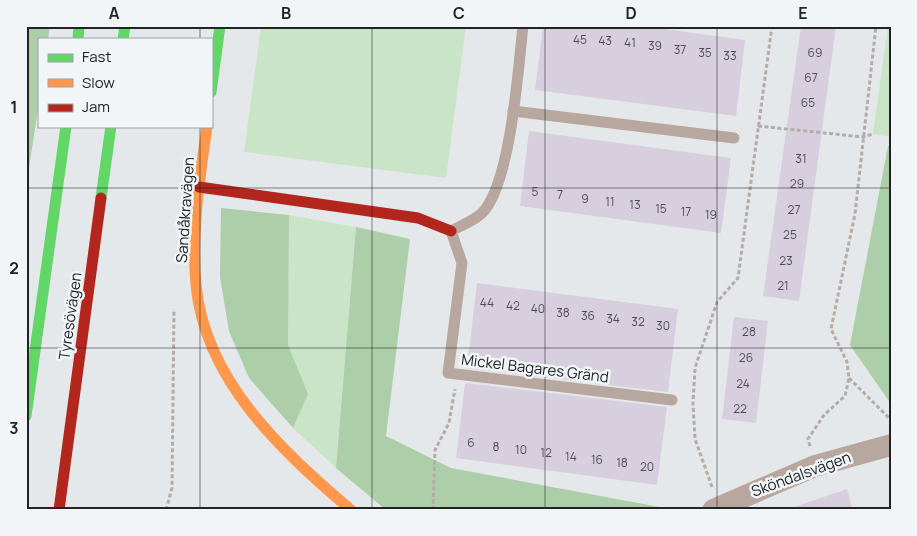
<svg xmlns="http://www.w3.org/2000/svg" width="917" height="536" font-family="Manrope,sans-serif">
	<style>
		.green { fill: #cae4c7 }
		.forest { fill: #accea9 }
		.building { fill: #d7cfde }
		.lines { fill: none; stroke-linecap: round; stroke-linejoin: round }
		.path { stroke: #b5aca8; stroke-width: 3; stroke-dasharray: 4 2.5; stroke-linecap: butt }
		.lane { stroke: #b8a79f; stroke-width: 11 }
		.street { stroke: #b8a79f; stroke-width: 22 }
		.fast { stroke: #63d668; stroke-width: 11 }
		.slow { stroke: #ff974d; stroke-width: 11 }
		.jam { stroke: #b3261e; stroke-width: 11 }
		.grid { fill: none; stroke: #212324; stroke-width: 1; stroke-opacity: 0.55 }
		.labels { text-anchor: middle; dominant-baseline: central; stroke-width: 5; stroke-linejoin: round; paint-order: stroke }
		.number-label { font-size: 12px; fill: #4e4e52 }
		.street-label { font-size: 15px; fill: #212324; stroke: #f1f5f8 }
		.neatline { fill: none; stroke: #212324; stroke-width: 2 }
		.grid-label { font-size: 16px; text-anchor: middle; font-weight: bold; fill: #212324 }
	</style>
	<rect width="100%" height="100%" fill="#e5e8ea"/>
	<g class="green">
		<path d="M261,26H466L446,178L244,152Z"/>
		<path d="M888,26H891V137L873,134Z"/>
		<path d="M289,215L356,227L336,468L293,428L308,394L288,345Z"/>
	</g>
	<g class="forest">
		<path d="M26,26H50L48,39H39V103L26,187Z"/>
		<path d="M888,146H891V404L850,345Z"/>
		<path d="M221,208L289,215L288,345L308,394L293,428L249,378L229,331L220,277Z"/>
		<path d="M356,227L410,239L386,436L451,468L670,509L386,510L336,468Z"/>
	</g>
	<g class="building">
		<path d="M543,26H643L745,40L736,116L535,90Z"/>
		<path d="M801,26H836L799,301L763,296Z"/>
		<path d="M529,131L731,158L721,233L520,206Z"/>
		<path d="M477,283L678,309L668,392L467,368Z"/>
		<path d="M734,317L768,321L756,423L722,419Z"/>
		<path d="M465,383L667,407L657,485L456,458Z"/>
		<path d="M847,489L853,510H795L794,507Z"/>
	</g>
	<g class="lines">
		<g class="path">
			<path d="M758,126L863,137L873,134"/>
			<path d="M849,378L891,420"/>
			<path d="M810,446L808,439L824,415L845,396L849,378L847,362L831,329L855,214L876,26"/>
			<path d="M712,487L695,439L693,403L695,368L717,302L738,278L772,26"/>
			<path d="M166,510L172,488L174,309"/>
			<path d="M433,510L435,450L449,423L455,389"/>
		</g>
		<g class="lane">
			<path d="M523,26C518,70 511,181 483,212C476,220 460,226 451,231L462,263L448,373L672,400"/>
			<path d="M513,111L734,138"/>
		</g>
		<path class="street" d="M713,510L815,466L891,445"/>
		<g class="fast">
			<path d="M78,39L79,26"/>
			<path d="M123,39L125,26"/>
			<path d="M211,92L220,26"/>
			<path d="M101,198L111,126"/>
			<path d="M26,416L66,126"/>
		</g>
		<path class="slow" d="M207,126C200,178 191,232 196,285C205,381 282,451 351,510"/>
		<g class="jam">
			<path d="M199,187L418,218L451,231"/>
			<path d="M59,510L101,198"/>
		</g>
	</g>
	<path class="grid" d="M200,26V39M372,26V510M545,26V510M717,26V510M200,126V510M26,188H891M26,348H891"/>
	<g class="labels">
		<g class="number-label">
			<text x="580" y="39">45</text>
			<text x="605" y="40">43</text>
			<text x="630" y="42">41</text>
			<text x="655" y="45">39</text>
			<text x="680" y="49">37</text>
			<text x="705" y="52">35</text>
			<text x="815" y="52">69</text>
			<text x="730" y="55">33</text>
			<text x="811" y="77">67</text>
			<text x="808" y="102">65</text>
			<text x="801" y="158">31</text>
			<text x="797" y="183">29</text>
			<text x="535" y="191">5</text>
			<text x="560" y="194">7</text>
			<text x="585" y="198">9</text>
			<text x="610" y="201">11</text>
			<text x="635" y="204">13</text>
			<text x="661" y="208">15</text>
			<text x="794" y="209">27</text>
			<text x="686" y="211">17</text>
			<text x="711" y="214">19</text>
			<text x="790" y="234">25</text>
			<text x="786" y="260">23</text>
			<text x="783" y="285">21</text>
			<text x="487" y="302">44</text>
			<text x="513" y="305">42</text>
			<text x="538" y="308">40</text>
			<text x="563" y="312">38</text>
			<text x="588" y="315">36</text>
			<text x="613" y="318">34</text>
			<text x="638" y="321">32</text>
			<text x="663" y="325">30</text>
			<text x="749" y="331">28</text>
			<text x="746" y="357">26</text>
			<text x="743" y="383">24</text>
			<text x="740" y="408">22</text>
			<text x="471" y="442">6</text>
			<text x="496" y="446">8</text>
			<text x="521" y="449">10</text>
			<text x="546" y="452">12</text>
			<text x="571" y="456">14</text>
			<text x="597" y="459">16</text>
			<text x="622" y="462">18</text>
			<text x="647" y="466">20</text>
		</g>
		<g class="street-label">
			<text transform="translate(185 210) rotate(-86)">Sandåkravägen</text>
			<text transform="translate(70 316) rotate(-82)">Tyresövägen</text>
			<text transform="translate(535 368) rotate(7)">Mickel Bagares Gränd</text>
			<text transform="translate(801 474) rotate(-20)">Sköndalsvägen</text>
		</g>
	</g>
	<rect width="917" height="536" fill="none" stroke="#f1f5f8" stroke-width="55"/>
	<rect x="38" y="38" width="175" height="90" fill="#f1f5f8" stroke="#9ea1a3"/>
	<rect x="48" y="54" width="25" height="8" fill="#63d668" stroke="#9ea1a3"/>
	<text x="82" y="62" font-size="15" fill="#212324">Fast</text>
	<rect x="48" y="79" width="25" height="8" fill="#ff974d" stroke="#9ea1a3"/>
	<text x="82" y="88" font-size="15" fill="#212324">Slow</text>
	<rect x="48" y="104" width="25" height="8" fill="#b3261e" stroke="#9ea1a3"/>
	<text x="82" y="112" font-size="15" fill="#212324">Jam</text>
	<rect x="28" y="28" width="862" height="480" class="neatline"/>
	<g class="grid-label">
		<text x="114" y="19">A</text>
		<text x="286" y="19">B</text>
		<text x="459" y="19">C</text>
		<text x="631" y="19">D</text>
		<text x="803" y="19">E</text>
		<text x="14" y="113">1</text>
		<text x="14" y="274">2</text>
		<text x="14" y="434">3</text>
	</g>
</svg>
